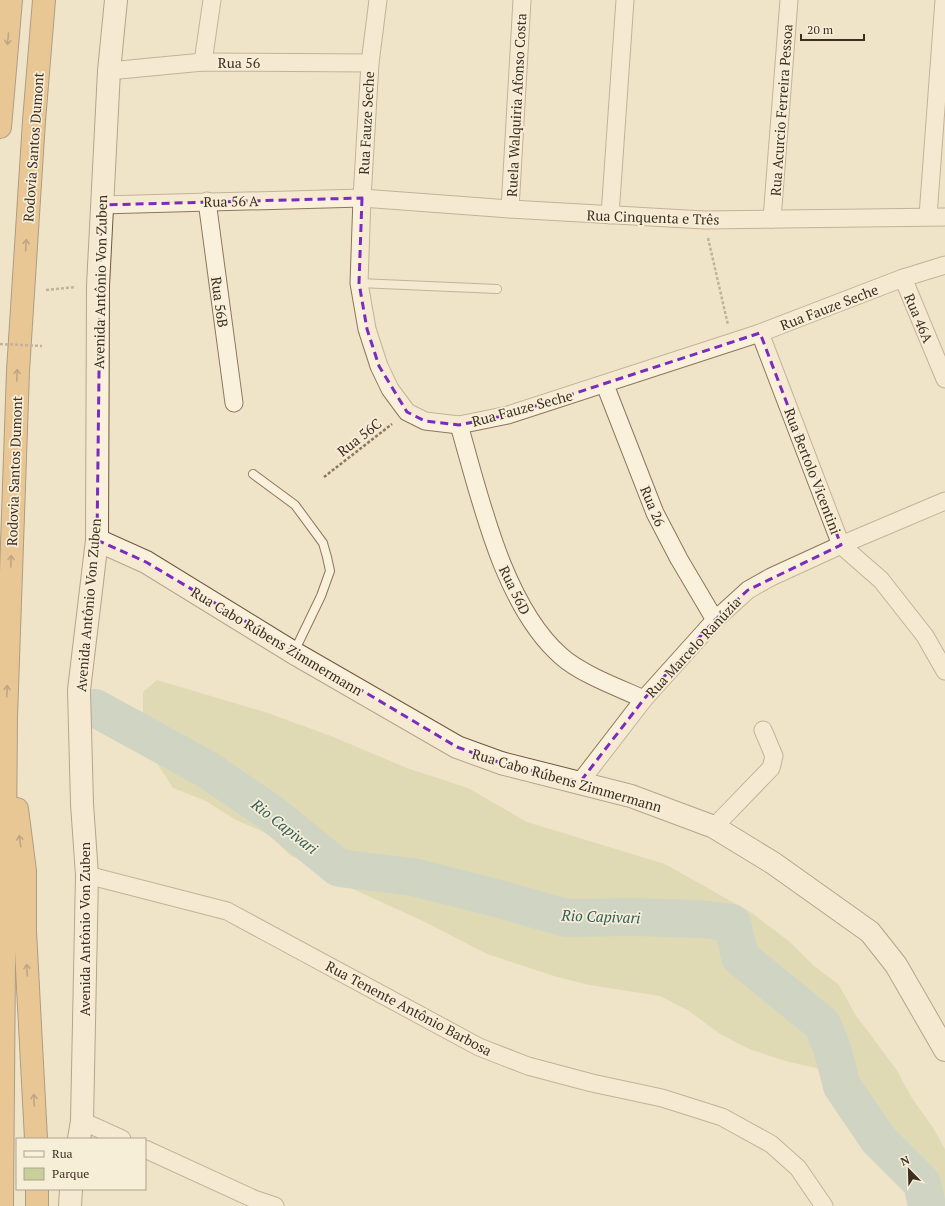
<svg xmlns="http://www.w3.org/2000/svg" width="945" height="1206" font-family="'PT Serif',serif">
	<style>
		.green { fill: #c9cf9b }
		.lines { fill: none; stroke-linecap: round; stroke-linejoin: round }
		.river { stroke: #a9c4bc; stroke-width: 38 }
		.lane-casing { stroke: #8d765c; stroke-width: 10 }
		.street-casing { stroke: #8d765c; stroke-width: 19 }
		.secondary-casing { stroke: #6f573f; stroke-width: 24 }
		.highway-casing { stroke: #5b4430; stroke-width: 24 }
		.path { stroke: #8d765c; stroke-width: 2.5; stroke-dasharray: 3 2; stroke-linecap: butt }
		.lane { stroke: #faf1dc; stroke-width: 8 }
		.street { stroke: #faf1dc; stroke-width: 17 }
		.secondary { stroke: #faf1dc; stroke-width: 22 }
		.highway { stroke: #e0a458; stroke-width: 22 }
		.path-bridge { stroke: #8d765c; stroke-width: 2.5; stroke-dasharray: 3 2; stroke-linecap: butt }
		.oneway { stroke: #7e5d36 }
		.marked { fill: none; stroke: #7b2cbf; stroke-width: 3; stroke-dasharray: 8 5; stroke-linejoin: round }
		.labels { text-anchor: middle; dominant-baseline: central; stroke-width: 3.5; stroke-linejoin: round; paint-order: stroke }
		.street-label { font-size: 14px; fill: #3d2e20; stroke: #f7eed8 }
		.water-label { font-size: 15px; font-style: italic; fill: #2f5d5a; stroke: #f7eed8 }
	</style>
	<rect width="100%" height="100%" fill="#f0e4c8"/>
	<path class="green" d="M157,680L268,713L331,736L407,768L468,788L527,822L665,864L752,913L790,942L813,965L839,985L855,1014L896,1069L912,1098L932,1126L945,1149V1206H921L915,1204L899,1175L879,1148L862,1119L842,1091L820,1069L785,1061L749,1049L720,1034L689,1011L660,996L589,985L554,976L487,954L425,922L353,889L323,869L291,856L268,834L236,820L206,801L173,788L152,756L143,724V692Z"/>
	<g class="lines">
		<path class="river" d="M95,708L208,770L271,813L339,868L413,877L496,898L566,918L632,917L701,919L732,923L740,957L822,1024L832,1048L842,1086L878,1139L922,1183L927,1206"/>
		<g class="lane-casing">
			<g id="lane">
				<path d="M359,283L497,289"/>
				<path d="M253,474L295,505L323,543L327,557L330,571L321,596L294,652"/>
			</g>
		</g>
		<g class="street-casing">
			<g id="street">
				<path d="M378,0L370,63L362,198L359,283L367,329L379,366L390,389L407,412L425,421L459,425L508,415L760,333L903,278L945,265"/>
				<path d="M203,62L212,0"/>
				<path d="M109,71L203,62L370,63"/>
				<path d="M207,201L234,403"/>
				<path d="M101,205L362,198L510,209L704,220L945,217"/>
				<path d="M510,209L522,0"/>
				<path d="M610,215L625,0"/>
				<path d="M928,216L944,0"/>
				<path d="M772,219L789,0"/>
				<path d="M903,278L945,379"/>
				<path d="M760,333L841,545L881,580L925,636L945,671"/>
				<path d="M605,385L655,513L679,559L715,620"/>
				<path d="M459,425C480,497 503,605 561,656C581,674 619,688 644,699"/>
				<path d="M580,782L644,699L715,620L748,590L771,577L841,545L945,501"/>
				<path d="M714,827L771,768L774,756L763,730"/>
				<path d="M87,875L227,911L479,1047L528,1066L592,1083L662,1098L722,1117L771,1144L798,1168L824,1206"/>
				<path d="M82,1121L122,1139"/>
				<path d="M145,1149L254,1199L275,1206"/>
			</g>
		</g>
		<g class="secondary-casing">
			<g id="secondary">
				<path d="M97,540L146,562L294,653L457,747L501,763L631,796L714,827L773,863L870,932L896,965L945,1050"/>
				<path d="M79,1139L82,1121L87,875L82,804L79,690L97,540L98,286L109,71L116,0"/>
				<path d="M70,1206L71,1189"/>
			</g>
		</g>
		<g class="highway-casing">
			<g id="highway">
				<path d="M0,127L11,0"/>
				<path d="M17,809L25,871V931L36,1139"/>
				<path d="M37,1189V1206"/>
				<path d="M2,1206L6,717L18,371L34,121L44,0"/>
			</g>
		</g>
		<g class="path">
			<path d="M708,238L728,325"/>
			<path d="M46,290L76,287"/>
			<path d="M324,477L392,424"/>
		</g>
		<use href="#lane" class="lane"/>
		<use href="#street" class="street"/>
		<use href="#secondary" class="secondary"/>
		<use href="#highway" class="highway"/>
		<path class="path-bridge" d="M0,344L42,346"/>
	</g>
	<defs><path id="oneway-shaft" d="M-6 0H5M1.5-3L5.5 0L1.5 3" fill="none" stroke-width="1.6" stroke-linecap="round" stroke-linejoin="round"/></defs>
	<g class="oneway">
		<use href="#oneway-shaft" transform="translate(8 39) rotate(95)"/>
		<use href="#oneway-shaft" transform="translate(26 245) rotate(-86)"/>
		<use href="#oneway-shaft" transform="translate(17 375) rotate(-88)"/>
		<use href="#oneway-shaft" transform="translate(11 561) rotate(-88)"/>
		<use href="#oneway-shaft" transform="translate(7 691) rotate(-88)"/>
		<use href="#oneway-shaft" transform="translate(20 841) rotate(-98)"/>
		<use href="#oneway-shaft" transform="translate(27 970) rotate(-93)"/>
		<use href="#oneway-shaft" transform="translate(34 1100) rotate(-93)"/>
	</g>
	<path d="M0 0H945V1206H0ZM362,198L359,283L367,329L379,366L407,412L425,421L459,425L508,415L760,333L841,545L748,590L715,620L644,699L580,782L501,763L457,747L146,562L97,540L101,205Z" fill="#f0e4c8" fill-opacity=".55" fill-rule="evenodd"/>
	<path class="marked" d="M362,198L359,283L367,329L379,366L407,412L425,421L459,425L508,415L760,333L841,545L748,590L715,620L644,699L580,782L501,763L457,747L146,562L97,540L101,205Z"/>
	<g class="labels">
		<g class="street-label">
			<text x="239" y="62">Rua 56</text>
			<text transform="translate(516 105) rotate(-87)">Ruela Walquiria Afonso Costa</text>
			<text transform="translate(781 110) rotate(-86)">Rua Acurcio Ferreira Pessoa</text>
			<text transform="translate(366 123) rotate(-87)">Rua Fauze Seche</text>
			<text transform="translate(33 147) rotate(-86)">Rodovia Santos Dumont</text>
			<text transform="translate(231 201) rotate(-1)">Rua 56 A</text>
			<text transform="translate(653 217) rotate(2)">Rua Cinquenta e Três</text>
			<text transform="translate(100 282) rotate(-89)">Avenida Antônio Von Zuben</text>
			<text transform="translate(220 302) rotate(82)">Rua 56B</text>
			<text transform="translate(829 307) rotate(-21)">Rua Fauze Seche</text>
			<text transform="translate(919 318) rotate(67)">Rua 46A</text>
			<text transform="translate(522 408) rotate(-15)">Rua Fauze Seche</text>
			<text transform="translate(359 437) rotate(-38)">Rua 56C</text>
			<text transform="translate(14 471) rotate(-88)">Rodovia Santos Dumont</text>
			<text transform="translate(813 471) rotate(69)">Rua Bertolo Vicentini</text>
			<text transform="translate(653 506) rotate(67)">Rua 26</text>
			<text transform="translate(515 590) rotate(64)">Rua 56D</text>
			<text transform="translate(88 605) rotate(-85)">Avenida Antônio Von Zuben</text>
			<text transform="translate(277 641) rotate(31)">Rua Cabo Rúbens Zimmermann</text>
			<text transform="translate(693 647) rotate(-47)">Rua Marcelo Ranúzia</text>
			<text transform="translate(567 780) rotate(16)">Rua Cabo Rúbens Zimmermann</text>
			<text transform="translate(84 929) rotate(-90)">Avenida Antônio Von Zuben</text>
			<text transform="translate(409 1008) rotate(28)">Rua Tenente Antônio Barbosa</text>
		</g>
		<g class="water-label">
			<text transform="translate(285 826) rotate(38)">Rio Capivari</text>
			<text transform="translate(601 916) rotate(2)">Rio Capivari</text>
		</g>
	</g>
	<rect x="16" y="1138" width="130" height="52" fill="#f7eed8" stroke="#ada18e"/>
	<rect x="24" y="1151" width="20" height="6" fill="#faf1dc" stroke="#ada18e"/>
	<text x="52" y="1158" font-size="12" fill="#3d2e20">Rua</text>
	<rect x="24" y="1168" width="20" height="12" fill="#c9cf9b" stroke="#ada18e"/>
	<text x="52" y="1178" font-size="12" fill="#3d2e20">Parque</text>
	<g transform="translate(909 1170) rotate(337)" stroke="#f7eed8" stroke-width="3" paint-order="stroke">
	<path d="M0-3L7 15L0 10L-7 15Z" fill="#3d2e20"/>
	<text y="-6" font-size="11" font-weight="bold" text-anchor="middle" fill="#3d2e20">N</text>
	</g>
	<path d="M801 34v6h63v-6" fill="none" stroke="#3d2e20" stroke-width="2"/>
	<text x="807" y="34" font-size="12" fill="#3d2e20" stroke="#f7eed8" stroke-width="3" paint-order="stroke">20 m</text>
</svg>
